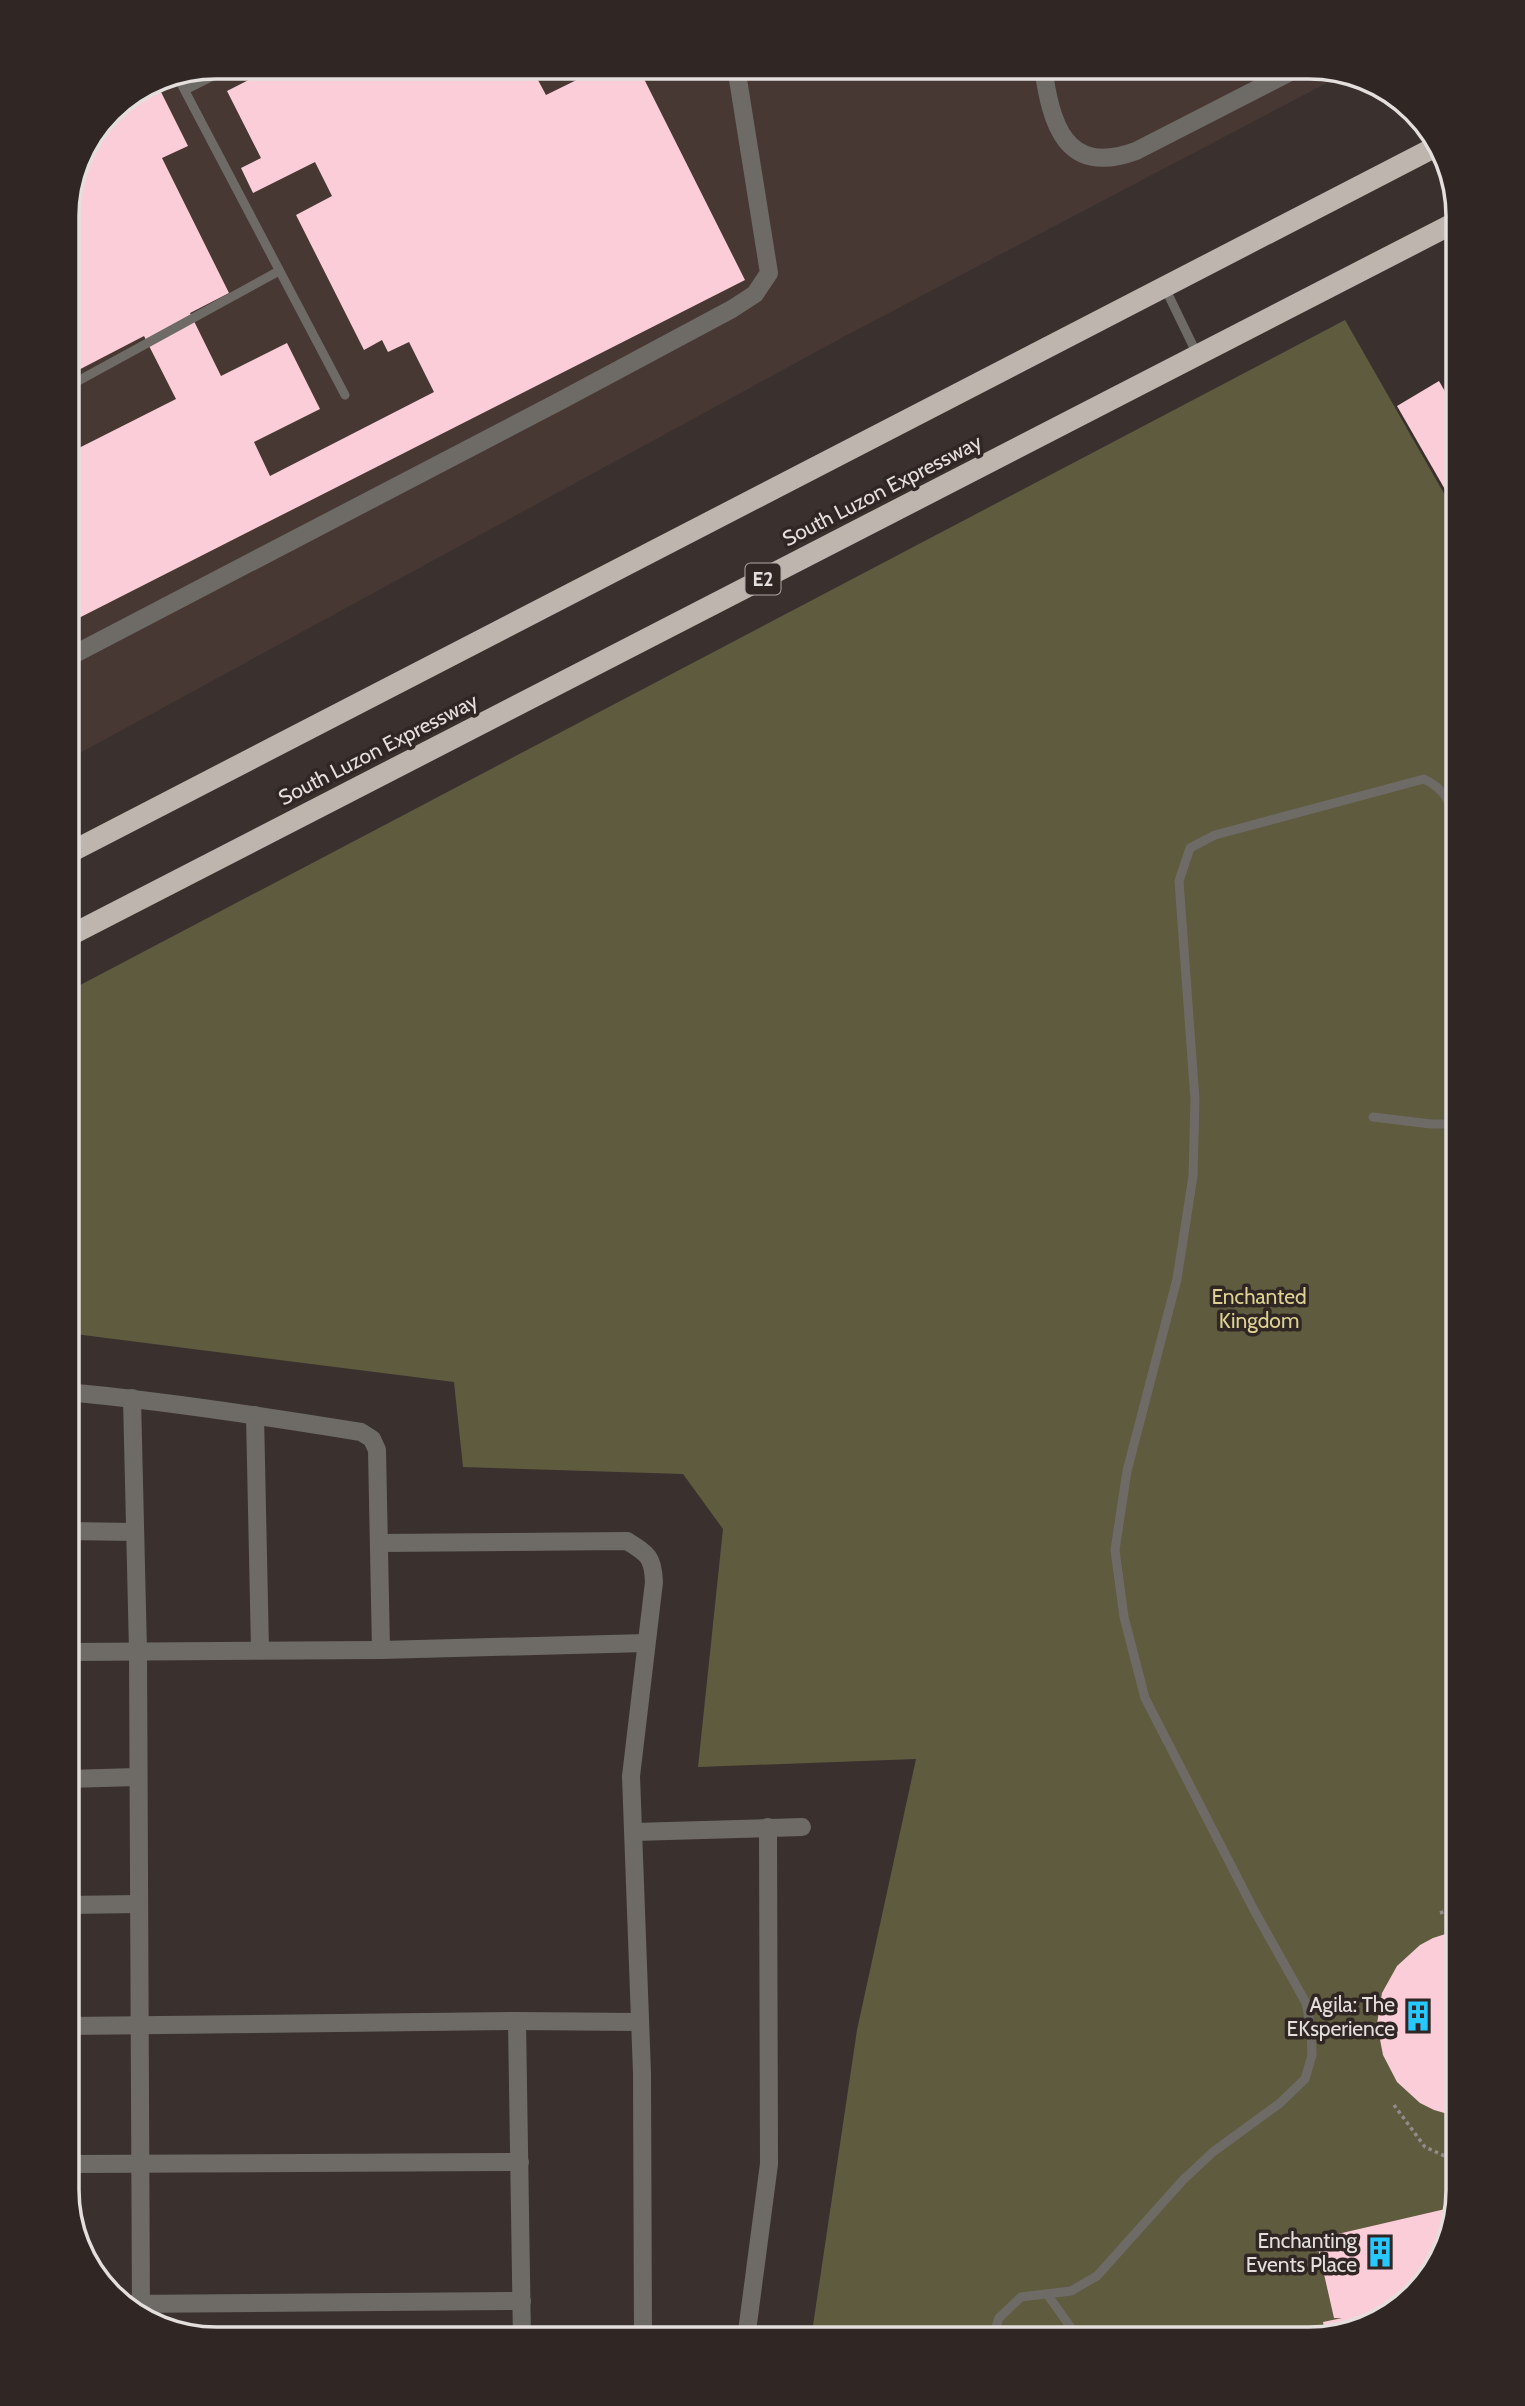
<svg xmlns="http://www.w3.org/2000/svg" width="1525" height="2406" font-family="Cabin,sans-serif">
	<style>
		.built { fill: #483834 }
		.green { fill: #5f5b3f }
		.building { fill: #facdd9 }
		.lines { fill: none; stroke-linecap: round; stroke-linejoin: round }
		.path { stroke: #938b8a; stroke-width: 3.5; stroke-dasharray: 3.5 3.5; stroke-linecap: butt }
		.service { stroke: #6e6b67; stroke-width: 9 }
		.minor { stroke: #6e6b67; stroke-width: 18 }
		.motorway { stroke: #bdb5ae; stroke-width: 21 }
		.labels { text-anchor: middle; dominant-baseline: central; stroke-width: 7; stroke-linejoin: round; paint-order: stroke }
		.shield { fill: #302725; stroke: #aea7a6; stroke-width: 2 }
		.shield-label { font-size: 19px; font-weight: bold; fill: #e4dedd }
		.street-label { font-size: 21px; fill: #e4dedd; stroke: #302725 }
		.park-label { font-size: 21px; fill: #ddd292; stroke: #302725 }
		.poi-label { font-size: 21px; fill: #e4dedd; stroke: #302725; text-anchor: end }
		.rim { fill: none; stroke: #e4dedd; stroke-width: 3.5 }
	</style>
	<rect width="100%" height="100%" fill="#3a312f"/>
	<path class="built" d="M216,67H1320L1342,75L845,336L67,760V206L82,150L110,110L159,78Z"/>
	<path class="green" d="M1345,320L1458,518V2191L1438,2265L1376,2324L1309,2339H811L857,2030L916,1759L698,1767L723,1529L683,1474L463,1467L454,1382L67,1333V992Z"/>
	<g class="building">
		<path d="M274,67H531L546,95L603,67H638L745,280L67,624V454L176,399L144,336L67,376V206L82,150L110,110L155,80L188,146L162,158L229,293L190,313L221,376L287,343L320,409L254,442L270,476L434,392L409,342L388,352L382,340L364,350L296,215L332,196L315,162L253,193L241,168L261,158L227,91Z"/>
		<path d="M1439,381L1458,414V512L1397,406Z"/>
		<path d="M1458,1930V2117L1434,2110L1420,2103L1397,2082L1383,2055L1377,2024L1382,1993L1397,1966L1420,1945L1433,1938Z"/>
		<path d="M1454,2207L1438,2265L1376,2324L1326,2336L1323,2322L1342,2318H1334L1316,2239Z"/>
	</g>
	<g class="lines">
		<g class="path">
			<path d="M1440,1913L1458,1907"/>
			<path d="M1394,2105L1425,2147L1458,2162"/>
		</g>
		<g class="service">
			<path d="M176,74L345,395"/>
			<path d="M185,90L231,67"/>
			<path d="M1165,288L1197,354"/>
			<path d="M67,387L279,271"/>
			<path d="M1373,1117L1431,1124H1458"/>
			<path d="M1047,2294L1079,2339"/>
			<path d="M992,2339L999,2318L1021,2297L1071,2291L1097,2276L1183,2180L1213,2152L1280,2103L1305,2079L1312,2055L1311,2028L1306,2003L1254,1910L1145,1698L1124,1617L1115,1550L1127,1471L1177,1279L1193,1176L1195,1100L1179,881L1190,848L1215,835L1424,779C1450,792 1450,805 1458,832"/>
		</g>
		<g class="minor">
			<path d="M1043,67C1051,124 1065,177 1136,151L1300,67"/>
			<path d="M1458,356L1455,334L1458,322"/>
			<path d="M67,658L560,401L732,309L755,294L769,273L736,67"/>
			<path d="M67,1392C165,1401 263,1416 361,1432L372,1439L377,1450L381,1650"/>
			<path d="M132,1398L138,1651L141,2317"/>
			<path d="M255,1415L260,1650"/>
			<path d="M67,1531L134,1532"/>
			<path d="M380,1543L627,1541C648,1554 653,1557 654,1582L631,1776L642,2073L643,2339"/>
			<path d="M67,1652L381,1650L646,1643"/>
			<path d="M67,1779L137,1777"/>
			<path d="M634,1832L802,1827"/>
			<path d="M67,1905L139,1904"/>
			<path d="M517,2021L522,2339"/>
			<path d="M67,2026L517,2021L640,2022"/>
			<path d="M67,2164L520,2162"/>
			<path d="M124,2304L522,2301"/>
			<path d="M746,2339L769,2164L768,1827"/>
		</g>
		<g class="motorway">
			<path d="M67,854L1439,145"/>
			<path d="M67,937L1458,221"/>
		</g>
	</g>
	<defs>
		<g id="building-bare" transform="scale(2.415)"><path d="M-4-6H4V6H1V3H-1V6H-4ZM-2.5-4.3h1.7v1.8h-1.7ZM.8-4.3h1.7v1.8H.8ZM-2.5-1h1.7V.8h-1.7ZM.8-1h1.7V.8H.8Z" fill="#27c8ff" stroke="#302725" stroke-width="2.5" paint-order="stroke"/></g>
	</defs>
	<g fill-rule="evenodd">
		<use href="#building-bare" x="1418" y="2016"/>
		<use href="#building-bare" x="1380" y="2252"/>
	</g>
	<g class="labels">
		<rect class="shield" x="745.5" y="563.5" width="35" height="31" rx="5"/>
		<g class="shield-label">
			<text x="763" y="579">E2</text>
		</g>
		<g class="street-label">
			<text transform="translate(882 490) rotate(-27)">South Luzon Expressway</text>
			<text transform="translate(378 749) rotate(-27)">South Luzon Expressway</text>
		</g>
		<g class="park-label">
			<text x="1259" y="1296">Enchanted<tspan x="1259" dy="24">Kingdom</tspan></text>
		</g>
		<g class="poi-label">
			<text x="1395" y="2004">Agila: The<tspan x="1395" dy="24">EKsperience</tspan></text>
			<text x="1357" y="2240">Enchanting<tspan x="1357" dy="24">Events Place</tspan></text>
		</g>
	</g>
	<path d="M0 0H1525V2406H0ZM216 79H1309A137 137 0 0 1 1446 216V2190A137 137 0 0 1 1309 2327H216A137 137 0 0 1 79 2190V216A137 137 0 0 1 216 79Z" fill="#302725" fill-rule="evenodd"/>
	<path class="rim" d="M216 79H1309A137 137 0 0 1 1446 216V2190A137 137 0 0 1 1309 2327H216A137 137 0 0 1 79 2190V216A137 137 0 0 1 216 79Z"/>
</svg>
